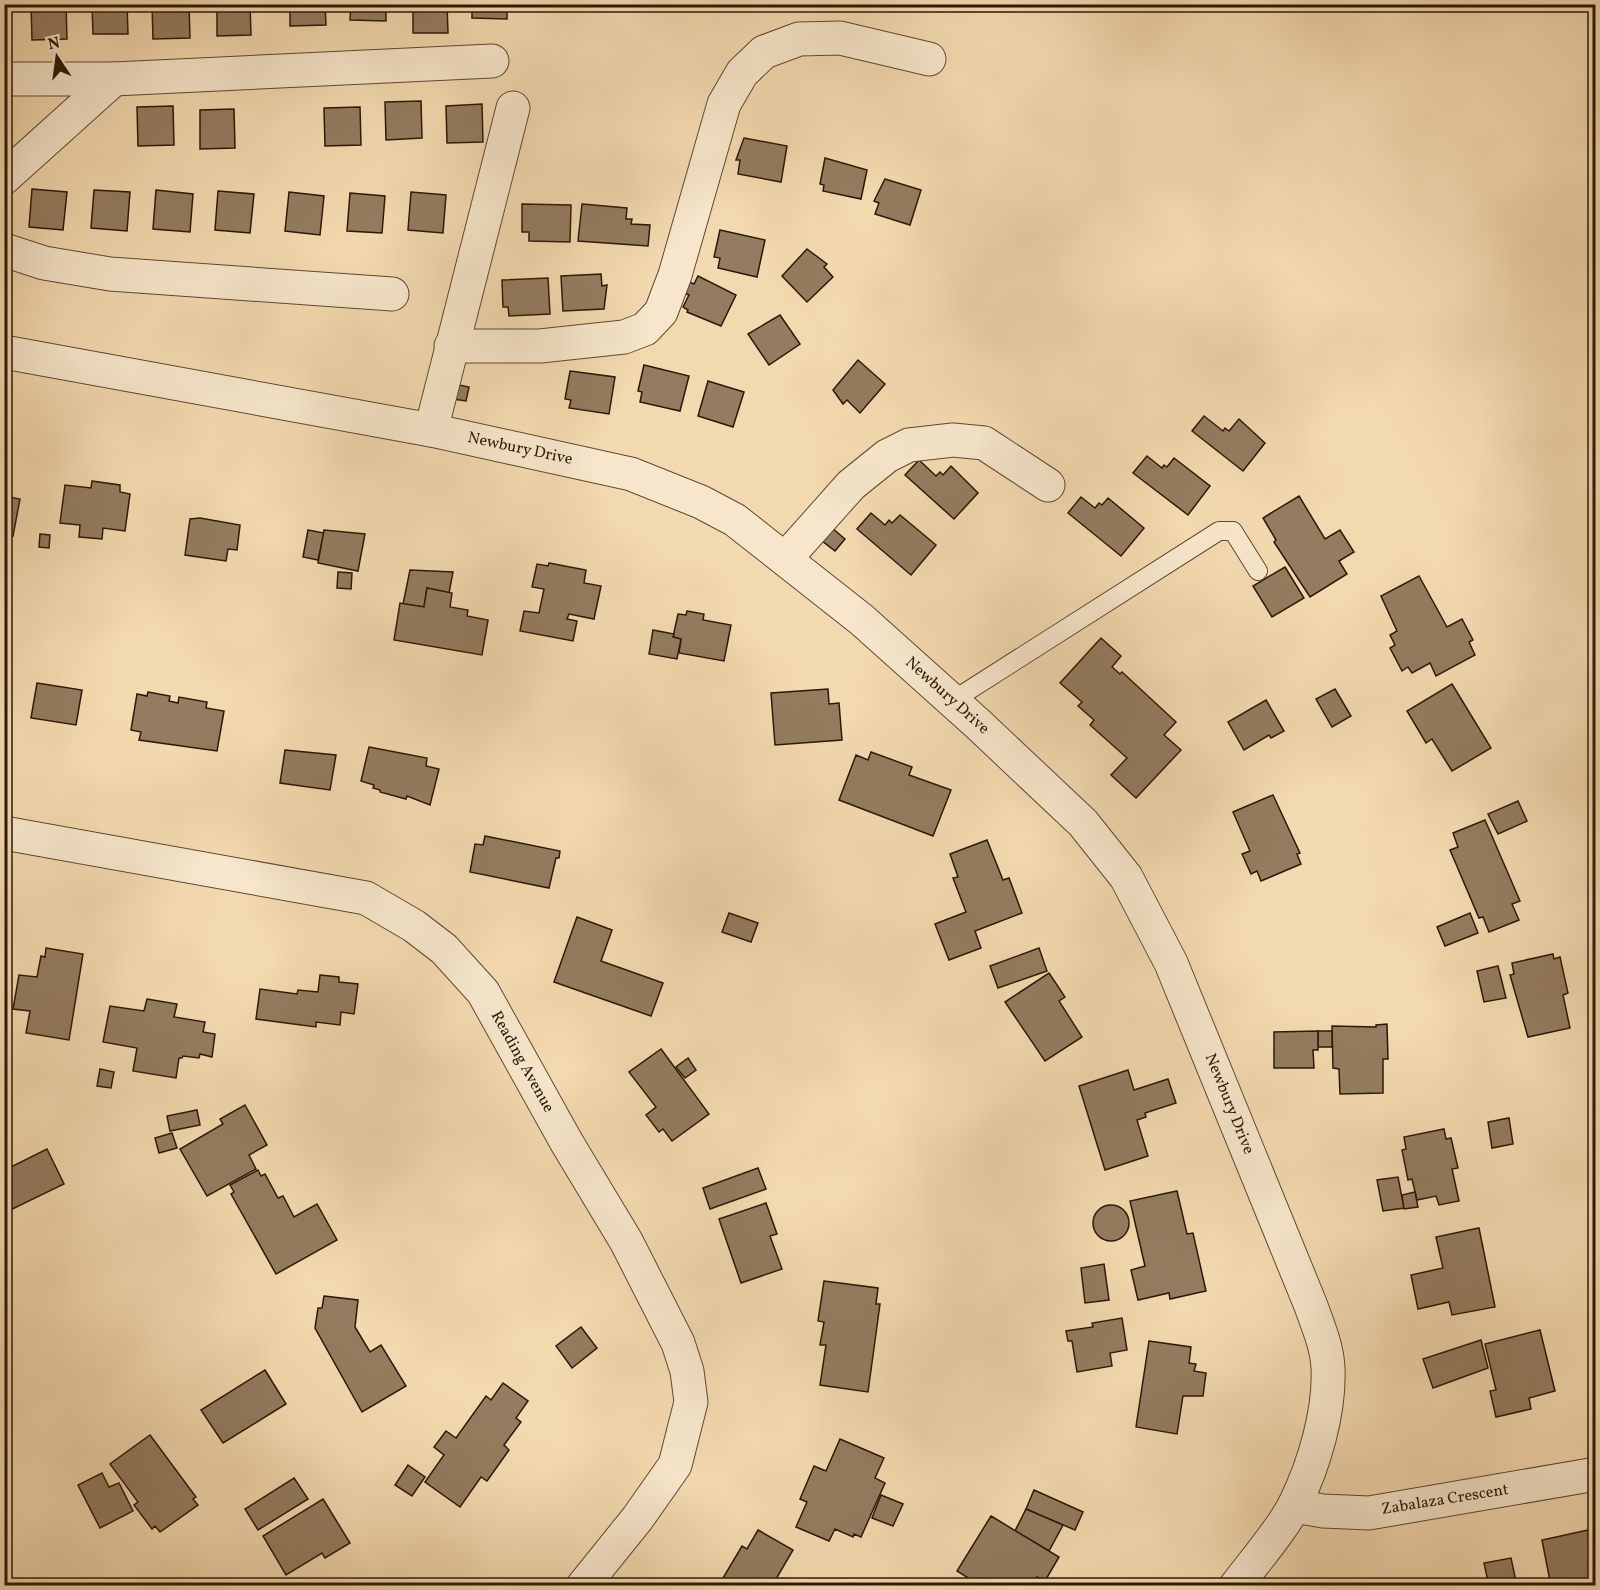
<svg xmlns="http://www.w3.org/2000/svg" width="1600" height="1590" font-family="Vollkorn,serif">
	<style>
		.building { fill: #937c5f; stroke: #2c1808; stroke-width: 1.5 }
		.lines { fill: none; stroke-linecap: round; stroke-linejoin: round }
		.lane-casing { stroke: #5e4832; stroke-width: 20 }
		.street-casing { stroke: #5e4832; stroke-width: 35 }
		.lane { stroke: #f7e6cb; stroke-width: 18 }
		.street { stroke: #f7e6cb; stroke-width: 33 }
		.labels { text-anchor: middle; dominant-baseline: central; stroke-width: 6; stroke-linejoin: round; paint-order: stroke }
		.street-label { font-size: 16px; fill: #2c1808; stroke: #f7e6cb }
	</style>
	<rect width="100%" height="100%" fill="#f3d9af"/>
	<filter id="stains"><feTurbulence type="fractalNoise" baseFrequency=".00333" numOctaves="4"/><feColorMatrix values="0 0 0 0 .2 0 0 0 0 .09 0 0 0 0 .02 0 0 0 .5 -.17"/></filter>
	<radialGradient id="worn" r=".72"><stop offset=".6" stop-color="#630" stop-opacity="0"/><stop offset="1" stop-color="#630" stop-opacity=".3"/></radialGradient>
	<g class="building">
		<path d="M31,4H66L67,39L32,40Z"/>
		<path d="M92,4H127L128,34H93Z"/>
		<path d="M152,4H189L190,38L153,39Z"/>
		<path d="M217,4H250L251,35L217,36Z"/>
		<path d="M290,4H325L326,25L290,26Z"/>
		<path d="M351,4H386V21L350,20Z"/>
		<path d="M413,4H447L448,33H413Z"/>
		<path d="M472,4H507V19L472,18Z"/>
		<rect x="4" y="6" width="2" height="39"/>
		<path d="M421,101L422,138L386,140L385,102Z"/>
		<path d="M482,104L483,142L447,143L446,106Z"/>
		<path d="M173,106L174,145L138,146L137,107Z"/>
		<path d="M360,107L361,145L325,146L324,108Z"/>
		<path d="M234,109L235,148L200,149V110Z"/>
		<path d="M744,138L787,146L781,182L738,174L740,160H736Z"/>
		<path d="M825,158L867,170L861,199L823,191L824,185L820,184Z"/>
		<path d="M885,179L921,190L910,225L875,214L879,203L874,201Z"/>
		<path d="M32,189L67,192L63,230L29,227Z"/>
		<path d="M94,190L130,192L127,231L91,228Z"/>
		<path d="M156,190L193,194L190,232L153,229Z"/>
		<path d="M218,191L254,194L250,233L215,230Z"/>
		<path d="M289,192L324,196L320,235L285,231Z"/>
		<path d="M411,192L446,195L443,233L408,230Z"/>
		<path d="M350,193L385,196L382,233L347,231Z"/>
		<path d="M522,204L571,205L570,242L529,241V232H522Z"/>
		<path d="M582,204L627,208L626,219H632L631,224L650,225L648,246L578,241Z"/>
		<path d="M720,230L765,240L757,277L718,268L720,258L714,257Z"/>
		<path d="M807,249L827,264L824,267L833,277L807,302L782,276Z"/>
		<path d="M601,274L602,286L607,285L604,309L563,311L561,276Z"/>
		<path d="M698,276L736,295L721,326L687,312L688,310L683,307L689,295L684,293L689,282L694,284Z"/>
		<path d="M548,278L550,314L509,316L508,307H503L502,280Z"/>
		<path d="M780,315L800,344L769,365L748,334Z"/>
		<path d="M858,360L885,384L860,413L847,400L843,404L833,390Z"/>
		<path d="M644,365L689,376L680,411L640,402L642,392L638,391Z"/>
		<path d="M570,371L615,377L609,414L569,408L571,400L565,399Z"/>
		<path d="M708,381L744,392L733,427L698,416Z"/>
		<path d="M449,383L469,387L466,401L447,398Z"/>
		<path d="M1204,416L1223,431L1225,428L1229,431L1239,419L1265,443L1243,471L1192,431Z"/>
		<path d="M1147,456L1162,468L1164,465L1167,467L1174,458L1210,486L1188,515L1133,473Z"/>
		<path d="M919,460L936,476L940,472L943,475L951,466L978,493L954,519L905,475Z"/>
		<path d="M92,481L120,485V492L130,494L125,531L103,528L102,539L79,537L80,525L60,523L65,485L91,488Z"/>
		<path d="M4,496L20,499L13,536L4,534Z"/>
		<path d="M1299,496L1325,539L1340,530L1354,552L1339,561L1347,574L1310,597L1274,542L1276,540L1263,518Z"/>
		<path d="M1081,497L1095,508L1099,503L1102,505L1108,498L1144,528L1121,556L1068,513Z"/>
		<path d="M871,513L885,525L889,520L892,523L900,515L936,545L911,575L857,529Z"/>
		<path d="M200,518L240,525L237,550L228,549L226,561L185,555L190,519Z"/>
		<path d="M831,527L845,539L835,551L821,540Z"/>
		<path d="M308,530L324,533L318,560L303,557Z"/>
		<path d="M324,530L365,534L358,571L318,563Z"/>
		<path d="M40,534L50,535L49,548L39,547Z"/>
		<path d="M549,563L586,570L584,583L601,586L594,619L569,614L567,619L577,621L573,641L520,631L524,611L539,613L544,589L532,587L537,564L548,566Z"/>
		<path d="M1285,567L1304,598L1272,617L1253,586Z"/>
		<path d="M410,570L453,572L449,593L427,588L424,607L403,604Z"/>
		<path d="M338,572L352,573L351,589L337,588Z"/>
		<path d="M1419,576L1447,627L1462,619L1473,640L1469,642L1475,655L1436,676L1430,663L1412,673L1408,667L1402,671L1390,648L1395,645L1390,635L1397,631L1381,596Z"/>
		<path d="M427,588L452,593L450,607L468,610L467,616L488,620L482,655L394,640L400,603L424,607Z"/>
		<path d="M687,611L704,614L703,620L731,625L724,661L679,653L681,639L673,637L678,614L686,615Z"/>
		<path d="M653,630L674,634L673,637L681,639L677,659L649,654Z"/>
		<path d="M1101,638L1121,656L1112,667L1120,674L1122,672L1176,722L1164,735L1181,750L1136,798L1111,775L1127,758L1090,725L1094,720L1078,706L1082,702L1060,683Z"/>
		<path d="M37,683L82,690L76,725L31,718Z"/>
		<path d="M1452,684L1491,748L1452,771L1432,739L1426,743L1407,711Z"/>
		<path d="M828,689L829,704L839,703L842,740L775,745L771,693Z"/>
		<path d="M1335,689L1351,716L1332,727L1316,699Z"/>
		<path d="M148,692L170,696L169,701L178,703L179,697L207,702L206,708L224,711L217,751L139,740L141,732L131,730L137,694L147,696Z"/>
		<path d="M1266,700L1284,731L1271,738L1269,735L1244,750L1228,722Z"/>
		<path d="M369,747L427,758L426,766L439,769L430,805L407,796L406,799L380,792V790L373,788L374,785L361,781Z"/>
		<path d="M285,750L336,755L330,790L280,783Z"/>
		<path d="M871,752L912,767L909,775L951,790L933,836L839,800L856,755L868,760Z"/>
		<path d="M1273,795L1300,853L1297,854L1301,864L1261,881L1257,871L1251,874L1242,854L1250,851L1233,812Z"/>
		<path d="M1518,801L1527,821L1498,834L1488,814Z"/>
		<path d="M1485,820L1520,901L1512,904L1519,920L1489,932L1483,917L1479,918L1450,850L1458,847L1453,833Z"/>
		<path d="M485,836L560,851L559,858H556L549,888L470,872L475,844L483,845Z"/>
		<path d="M987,840L1003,880L1009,878L1022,913L975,931L981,948L949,960L935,924L966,912L953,878L958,877L950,854Z"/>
		<path d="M729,913L758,923L751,942L722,932Z"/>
		<path d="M1470,913L1478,933L1445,946L1437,927Z"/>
		<path d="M577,917L612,930L601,961L663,983L651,1016L554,982Z"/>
		<path d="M46,948L83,954L69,1040L26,1033L30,1011L13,1009L19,975L37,977L41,956L45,957Z"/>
		<path d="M1039,948L1047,971L998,988L990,966Z"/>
		<path d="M1553,954L1554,959L1560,957L1568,993L1563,995L1570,1028L1528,1037L1510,975L1514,974L1512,963Z"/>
		<path d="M1498,966L1506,998L1484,1002L1477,971Z"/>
		<path d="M1049,973L1065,997L1059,1001L1082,1037L1045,1061L1005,1002Z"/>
		<path d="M320,975L339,977V982L358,984L354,1014L341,1012L340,1025L316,1022V1027L256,1019L260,989L297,994L298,990L318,992Z"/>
		<path d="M147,999L177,1004L174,1017L205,1022L203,1032L215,1034L212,1057L200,1054L199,1058L183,1056L182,1058H179L176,1078L133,1071L137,1048L103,1042L110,1006L144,1011Z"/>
		<path d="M1387,1024L1388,1059H1383V1093L1340,1094L1339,1069L1333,1068L1332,1026L1376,1027V1025Z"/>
		<rect x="1318" y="1031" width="14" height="16"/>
		<path d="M1318,1031V1050H1313L1314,1068H1274V1032Z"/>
		<path d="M661,1049L709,1114L672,1141L663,1129L659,1132L646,1115L656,1107L629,1072Z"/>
		<path d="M688,1058L696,1070L685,1078L676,1067Z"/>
		<path d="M100,1069L114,1072L111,1088L97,1086Z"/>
		<path d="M1128,1070L1134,1090L1168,1079L1176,1103L1145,1113L1146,1117L1137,1120L1148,1156L1105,1170L1079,1086Z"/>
		<path d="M245,1105L267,1145L249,1155L256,1169L207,1196L180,1149L223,1124L220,1119Z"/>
		<path d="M197,1110L200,1125L170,1131L167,1116Z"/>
		<path d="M1509,1118L1513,1144L1492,1148L1488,1122Z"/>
		<path d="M1444,1129L1446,1139L1451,1138L1458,1168L1452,1169L1459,1201L1439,1205L1436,1196L1417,1200L1412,1179L1408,1180L1402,1150L1406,1149L1404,1137Z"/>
		<path d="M172,1133L177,1148L159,1153L155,1138Z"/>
		<path d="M47,1149L64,1184L4,1213V1165L7,1169Z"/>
		<path d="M758,1168L766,1189L710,1209L703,1188Z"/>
		<path d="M258,1170L261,1176L265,1174L278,1198L283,1196L294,1217L317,1204L337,1240L276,1274L231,1194L234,1192L230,1185Z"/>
		<path d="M1398,1177L1404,1208L1383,1211L1377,1180Z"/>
		<path d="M1177,1191L1187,1234L1193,1233L1206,1291L1170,1299L1169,1293L1138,1300L1131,1270L1145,1266L1130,1201Z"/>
		<path d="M1415,1192L1418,1207L1404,1209L1402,1195Z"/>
		<path d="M766,1203L777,1234L770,1236L782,1269L741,1283L719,1219Z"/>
		<circle cx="1111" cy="1223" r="18"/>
		<path d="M1479,1228L1495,1307L1452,1315L1449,1302L1418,1309L1411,1275L1443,1268L1436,1237Z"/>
		<path d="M1104,1264L1109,1300L1085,1303L1081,1268Z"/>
		<path d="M824,1281L878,1288L876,1304H880L868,1392L820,1385L826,1345H820L824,1322L818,1321Z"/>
		<path d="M324,1296L358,1300L355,1327L370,1352L381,1345L406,1386L362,1412L315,1328L318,1308H322Z"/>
		<path d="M1122,1318L1127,1350L1110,1353L1112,1366L1077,1372L1072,1341H1068L1066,1331L1093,1327L1092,1323Z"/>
		<path d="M581,1327L597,1348L572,1368L556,1346Z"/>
		<path d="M1540,1330L1555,1391L1529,1398L1531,1409L1496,1417L1490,1391L1496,1390L1485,1344Z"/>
		<path d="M1481,1340L1488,1368L1433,1388L1423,1359Z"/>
		<path d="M1149,1341L1191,1347L1189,1363L1196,1364L1194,1371L1206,1373L1203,1396H1183L1177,1434L1136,1427Z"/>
		<path d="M265,1370L286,1404L223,1443L201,1410Z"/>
		<path d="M503,1383L528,1401L516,1418L521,1422L504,1445L509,1450L487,1481L481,1477L460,1507L425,1482L444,1455L434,1447L446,1431L456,1438L486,1396L491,1400Z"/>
		<path d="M150,1435L196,1497L193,1499L198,1505L160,1532L155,1526L152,1529L134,1505L138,1502L110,1464Z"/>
		<path d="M840,1439L884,1458L875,1478L885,1483L861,1537L854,1534L853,1537L835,1529L829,1541L796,1527L807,1502L800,1499L814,1466L826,1471Z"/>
		<path d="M408,1465L425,1477L412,1496L395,1485Z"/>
		<path d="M102,1473L109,1487L119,1483L133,1511L100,1528L78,1485Z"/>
		<path d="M294,1478L308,1499L258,1530L245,1509Z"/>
		<path d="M1034,1490L1083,1512L1075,1530L1026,1509Z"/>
		<path d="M881,1495L903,1504L893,1526L872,1518Z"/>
		<path d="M323,1499L350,1543L325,1558L322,1553L286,1575L263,1536Z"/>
		<path d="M1026,1509L1063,1525L1049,1551L1015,1531Z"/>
		<path d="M991,1516L1059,1557L1045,1581L1037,1577L1031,1586H981L957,1571Z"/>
		<path d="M1593,1529L1596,1541V1586H1551L1542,1540Z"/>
		<path d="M758,1530L793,1550L772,1586H723L727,1580L723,1578L742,1546L747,1549Z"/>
		<path d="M1511,1558L1517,1586H1489L1484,1563Z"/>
	</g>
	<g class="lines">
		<g class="lane-casing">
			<path id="lane" d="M952,701L1219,531H1233L1258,571"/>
		</g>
		<g class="street-casing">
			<g id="street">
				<path d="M4,79H114L492,61"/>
				<path d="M4,178L114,79"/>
				<path d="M4,250L44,263L110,274L392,294"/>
				<path d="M451,346H540L624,337L645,329L661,312L675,275L724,104L742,73L764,52L799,39L840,38L929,59"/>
				<path d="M4,352L431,430L631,474L701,502L735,520L862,620L978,724L1083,823L1126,877L1171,963L1311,1306C1318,1326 1327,1346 1328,1368C1330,1412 1314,1465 1295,1504C1283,1529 1253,1563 1236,1586"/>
				<path d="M431,430L513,108"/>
				<path d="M786,558L851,485L887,456L909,445L953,440L984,443L1048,485"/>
				<path d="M4,833L366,898L414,926L444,949L483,992L567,1143L626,1241L678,1343L687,1371L691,1402L675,1465L637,1519L583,1586"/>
				<path d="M1294,1506L1323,1511L1369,1513L1596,1474"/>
			</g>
		</g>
		<use href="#lane" class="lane"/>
		<use href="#street" class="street"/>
	</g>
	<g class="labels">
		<g class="street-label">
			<text transform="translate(520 449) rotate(12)">Newbury Drive</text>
			<text transform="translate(947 696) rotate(42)">Newbury Drive</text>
			<text transform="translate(522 1062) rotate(61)">Reading Avenue</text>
			<text transform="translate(1229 1104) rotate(68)">Newbury Drive</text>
			<text transform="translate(1445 1500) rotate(-9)">Zabalaza Crescent</text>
		</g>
	</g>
	<rect width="1600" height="1590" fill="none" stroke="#f3d9af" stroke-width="24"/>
	<rect x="6" y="6" width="1588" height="1578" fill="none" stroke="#2c1808" stroke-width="3"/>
	<rect x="12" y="12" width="1576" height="1566" fill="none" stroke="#2c1808" stroke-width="1.5"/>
	<g transform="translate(57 57) rotate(347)" stroke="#f7e6cb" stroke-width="4.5" paint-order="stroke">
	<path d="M0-4.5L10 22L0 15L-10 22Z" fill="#2c1808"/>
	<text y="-9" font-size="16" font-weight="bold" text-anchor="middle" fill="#2c1808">N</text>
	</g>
	<rect width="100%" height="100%" filter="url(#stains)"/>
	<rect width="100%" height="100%" fill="url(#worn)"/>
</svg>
